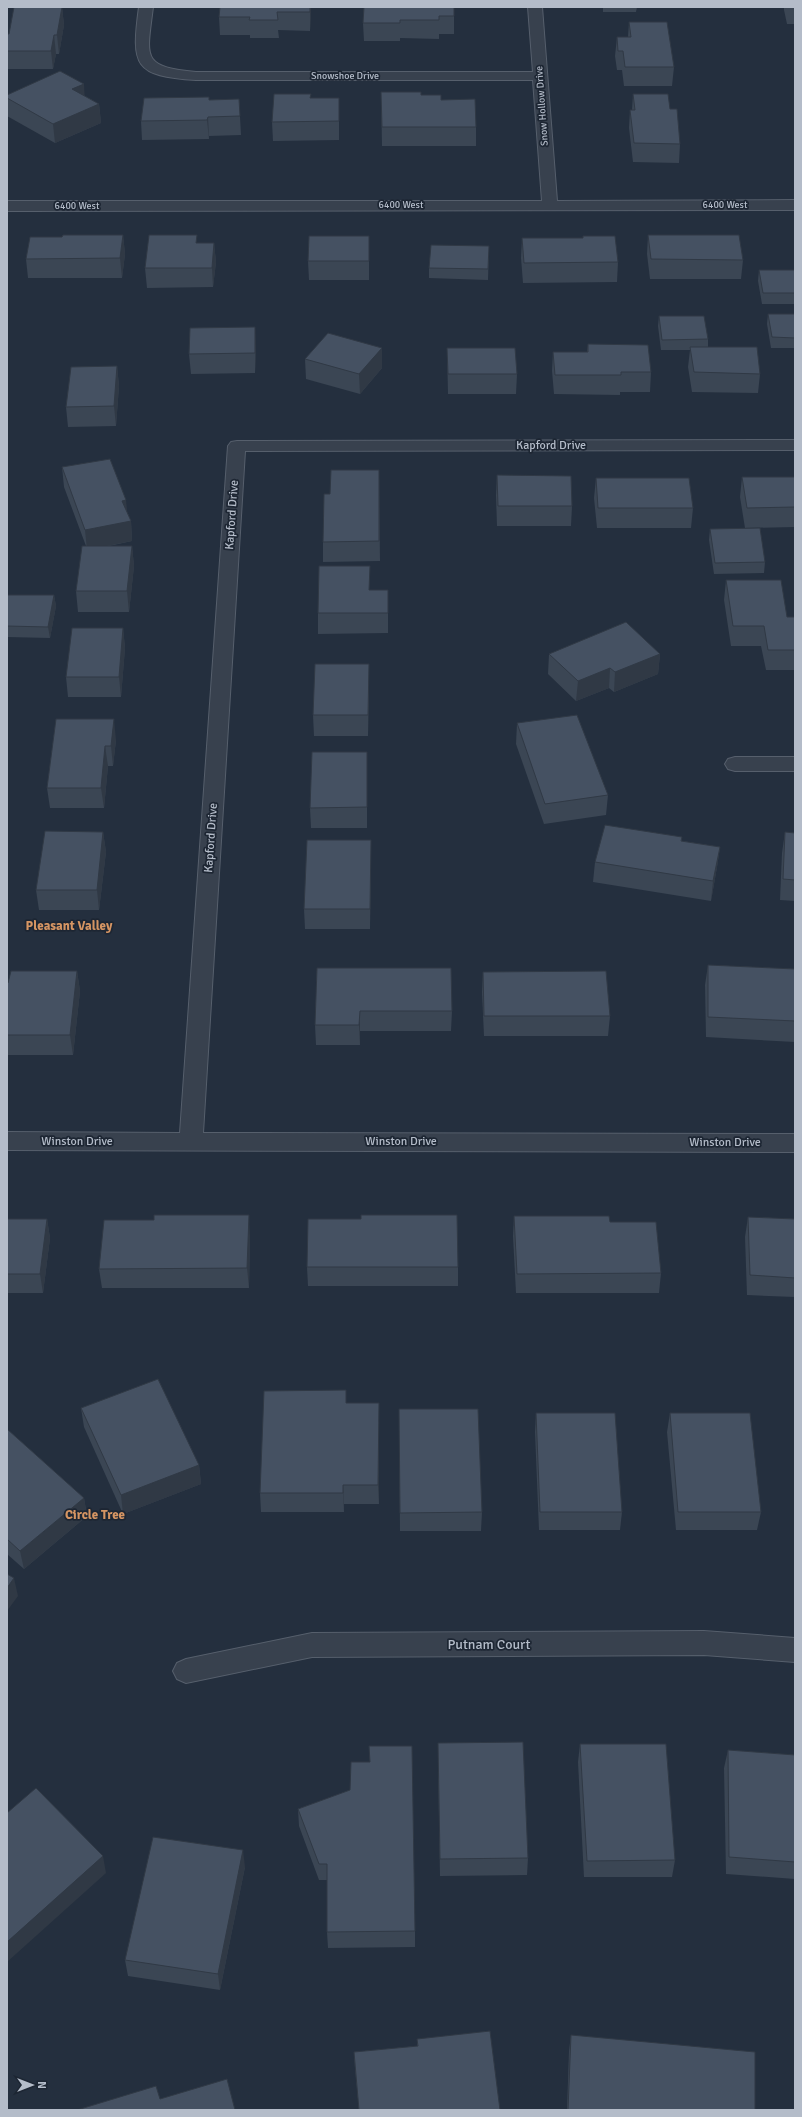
<svg xmlns="http://www.w3.org/2000/svg" width="802" height="2117" font-family="Signika,sans-serif">
	<style>
		.lines { fill: none; stroke-linecap: round; stroke-linejoin: round }
		.minor-casing { stroke: #565f6c; stroke-width: 2 }
		.minor { fill: #38414e; fill-rule: evenodd }
		.wall { fill: #3b4654 }
		.shaded-wall { fill: #303945 }
		.building { fill: #455162; stroke: #303945 }
		.labels { text-anchor: middle; dominant-baseline: central; stroke-width: 3.5; stroke-linejoin: round; paint-order: stroke }
		.far-street-label { font-size: 10px; fill: #b4bcc9; stroke: #1d2633 }
		.street-label { font-size: 12px; fill: #b4bcc9; stroke: #1d2633 }
		.neighbourhood-label { font-size: 13px; font-weight: bold; fill: #d59563; stroke: #1d2633 }
		.near-street-label { font-size: 14px; fill: #b4bcc9; stroke: #1d2633 }
	</style>
	<rect width="100%" height="100%" fill="#242f3e"/>
	<g class="lines">
		<g class="minor-casing">
			<g id="minor">
				<path d="M139,7H153C147,57 140,67 196,72H533L528,7H542L557,201L795,200V210L7,211V201H542L533,80H196C134,76 131,66 139,7Z"/>
				<path d="M795,440V450L245,451L203,1133L795,1134V1152L7,1150V1132L180,1133L228,446L231,442L237,441Z"/>
				<path d="M735,757H795V771H735L728,769L725,764L728,759Z"/>
				<path d="M704,1631L795,1638V1662L704,1655L312,1657L186,1683L177,1679L173,1671L177,1663L186,1659L312,1633Z"/>
			</g>
		</g>
		<use href="#minor" class="minor"/>
	</g>
	<g class="wall">
		<path d="M62,7L64,25L59,54H56L53,69H7V34H9Z"/>
		<path d="M220,7H311L310,31L278,30L279,38H250V35H220L219,17Z"/>
		<path d="M364,7L454,16V34H439V39L400,38V41H364L363,23Z"/>
		<path d="M603,7H637L636,12H603Z"/>
		<path d="M784,7H795V24H787L784,10Z"/>
		<path d="M629,22L674,67L672,86H624L622,70H617L615,56L617,37H628Z"/>
		<path d="M381,92L421,95L441,100L476,127V146H382Z"/>
		<path d="M633,94L670,109L680,144L679,163L633,162L629,128L630,110H632Z"/>
		<path d="M7,95L85,96L99,104L101,123L55,143L7,116Z"/>
		<path d="M239,99L241,135L209,136V139L142,140L141,121L209,100Z"/>
		<path d="M339,117V140L273,141L272,122Z"/>
		<path d="M123,235L125,254L122,278H28L26,259L62,237Z"/>
		<path d="M648,235L743,260L741,279H650L647,254Z"/>
		<path d="M522,238L618,262L617,282L523,283L521,258Z"/>
		<path d="M197,243H214L216,262L213,287L147,288L145,268Z"/>
		<path d="M489,246L488,280L429,278V268Z"/>
		<path d="M369,255V280H309L308,261Z"/>
		<path d="M759,270H795V304H762L758,281Z"/>
		<path d="M768,314H795V348H771L767,324Z"/>
		<path d="M659,316L708,339V347L760,374L758,393L692,392L688,367L690,350H661L658,326Z"/>
		<path d="M588,344L651,372L650,392H620V395L554,394L552,371L553,352H587Z"/>
		<path d="M256,346L255,373L191,374L189,354Z"/>
		<path d="M447,348L517,374L516,394H448Z"/>
		<path d="M305,359L382,368L360,394L306,379Z"/>
		<path d="M117,366L119,386L116,426L68,427L66,407Z"/>
		<path d="M62,467L128,514L131,521L132,541L109,546H132L134,566L129,612H78L76,591L86,546L64,487Z"/>
		<path d="M379,470L380,561L323,562V542L330,494Z"/>
		<path d="M497,475L572,506L571,526H497L496,495Z"/>
		<path d="M742,477H795V527L745,528L740,497Z"/>
		<path d="M596,478L693,508L691,528H597L594,498Z"/>
		<path d="M710,529L765,562L764,573L714,574L709,540Z"/>
		<path d="M726,580L787,617H795V670H766L761,646H731L724,600Z"/>
		<path d="M388,590V633L318,634V613Z"/>
		<path d="M7,595H54L56,606L50,638L7,637Z"/>
		<path d="M123,628L125,648L121,697H68L66,677Z"/>
		<path d="M549,654H660L658,674L614,692L609,688L576,701L548,674Z"/>
		<path d="M369,684L368,736H314L313,715Z"/>
		<path d="M56,719L116,740L113,766H108L104,808H50L47,788Z"/>
		<path d="M517,723L608,795L606,815L544,824L516,744Z"/>
		<path d="M367,752V828H311L310,808Z"/>
		<path d="M103,832L106,852L99,910H39L36,890Z"/>
		<path d="M785,832L795,833V901L780,900L782,853Z"/>
		<path d="M682,837V841L720,847L717,867L711,901L593,882L595,862Z"/>
		<path d="M371,840L370,929H305L304,909Z"/>
		<path d="M708,965L795,969V1042L706,1037L705,985Z"/>
		<path d="M317,968L452,1011L451,1031H360V1045H316L315,1025Z"/>
		<path d="M77,971L80,991L73,1055H7V983Z"/>
		<path d="M483,972L610,1016L608,1036H484L482,992Z"/>
		<path d="M514,1216L610,1222L661,1273L659,1293H516L513,1236Z"/>
		<path d="M748,1217L795,1219V1297L747,1295L745,1237Z"/>
		<path d="M7,1219H47L50,1238L43,1293H7Z"/>
		<path d="M250,1235L249,1288H102L99,1269Z"/>
		<path d="M307,1267H458V1286H308Z"/>
		<path d="M346,1403L379,1422V1504H344V1512H261L260,1493Z"/>
		<path d="M81,1408L199,1465L201,1484L123,1514L84,1427Z"/>
		<path d="M399,1409L482,1512L481,1531H400Z"/>
		<path d="M536,1413L622,1512L620,1530H539L535,1432Z"/>
		<path d="M670,1413L761,1512L757,1530H676L667,1432Z"/>
		<path d="M7,1429L84,1498L87,1516L24,1569L7,1554Z"/>
		<path d="M438,1743L528,1858L527,1875L440,1876L438,1760Z"/>
		<path d="M580,1744L675,1860L672,1877H584L578,1762Z"/>
		<path d="M369,1746L415,1931V1947L328,1948L327,1932V1880H319L299,1826L298,1809L350,1790L370,1762Z"/>
		<path d="M728,1750L795,1755V1879L726,1874L724,1768Z"/>
		<path d="M245,1867L220,1990L128,1976L125,1960Z"/>
		<path d="M571,2035L755,2110H567L569,2051Z"/>
		<path d="M417,2039L500,2110H359L355,2068L354,2052L417,2046Z"/>
	</g>
	<g class="shaded-wall">
		<path d="M62,7L64,25L59,54L57,35Z"/>
		<path d="M310,7H311V13L310,31Z"/>
		<path d="M54,35L56,54L53,69L51,51Z"/>
		<path d="M84,84L85,103L72,89Z"/>
		<path d="M99,104L101,123L55,143L53,124Z"/>
		<path d="M208,117L209,136V139L207,120Z"/>
		<path d="M123,235L125,254L122,278L120,258Z"/>
		<path d="M214,243L216,262L213,287L212,268Z"/>
		<path d="M255,327L256,346L255,373Z"/>
		<path d="M382,348V368L360,394L359,374Z"/>
		<path d="M117,366L119,386L116,426L114,406Z"/>
		<path d="M126,500L128,520L122,501Z"/>
		<path d="M131,521L132,541L87,550L85,530Z"/>
		<path d="M132,546L134,566L129,612L127,591Z"/>
		<path d="M54,595L56,606L50,638L48,627Z"/>
		<path d="M123,628L125,648L121,697L119,677Z"/>
		<path d="M660,654L658,674L614,692L615,672Z"/>
		<path d="M369,664V684L368,736V715Z"/>
		<path d="M610,668L609,688L576,701L578,681Z"/>
		<path d="M114,719L116,740L113,766L111,746Z"/>
		<path d="M105,746L108,766L104,808L101,788Z"/>
		<path d="M103,832L106,852L99,910L97,890Z"/>
		<path d="M371,840V861L370,929V909Z"/>
		<path d="M720,847L717,867L711,901L713,881Z"/>
		<path d="M77,971L80,991L73,1055L70,1035Z"/>
		<path d="M360,1011V1045L359,1025Z"/>
		<path d="M249,1215L250,1235L249,1288L247,1268Z"/>
		<path d="M47,1219L50,1238L43,1293L40,1274Z"/>
		<path d="M379,1403V1504L378,1485Z"/>
		<path d="M199,1465L201,1484L123,1514L121,1495Z"/>
		<path d="M343,1485L344,1504V1512L343,1493Z"/>
		<path d="M84,1498L87,1516L24,1569L20,1551Z"/>
		<path d="M14,1578L18,1596L7,1611V1588Z"/>
		<path d="M243,1850L245,1867L220,1990L218,1974Z"/>
		<path d="M103,1856L106,1873L7,1962V1942Z"/>
	</g>
	<g class="building">
		<path d="M14,7H62L57,35H54L51,51H7V34H9Z"/>
		<path d="M220,7H310V12H277L278,20H249L250,17H219Z"/>
		<path d="M364,7H454V16H439V20H400V23H363Z"/>
		<path d="M629,22H667L674,67H625L623,51H618L617,37H631Z"/>
		<path d="M60,71L84,84L72,89L99,104L53,124L7,98V95Z"/>
		<path d="M381,92H421V95H441V100L475,99L476,127H382Z"/>
		<path d="M274,94H311L310,98H339V121L272,122Z"/>
		<path d="M633,94H668L670,109H677L680,144L634,143L630,110H635Z"/>
		<path d="M209,97V100L239,99L240,116L208,117L207,120L141,121L144,98Z"/>
		<path d="M63,235H123L120,258L26,259L30,237H62Z"/>
		<path d="M149,235H197L196,243H214L212,268H145Z"/>
		<path d="M648,235H739L743,260L651,259Z"/>
		<path d="M309,236H369V261H308Z"/>
		<path d="M583,236H615L618,262L524,263L522,238H583Z"/>
		<path d="M431,245L489,246L488,269L429,268Z"/>
		<path d="M759,270H795V293H763Z"/>
		<path d="M768,314H795V338L772,337Z"/>
		<path d="M659,316H704L708,339L662,340Z"/>
		<path d="M255,327V353L189,354L190,328Z"/>
		<path d="M328,333L382,348L359,374L305,359Z"/>
		<path d="M588,344L648,345L651,372H621V375H555L553,352H588Z"/>
		<path d="M690,347H757L760,374L694,372Z"/>
		<path d="M447,348H515L517,374H448Z"/>
		<path d="M117,366L114,406L66,407L71,367Z"/>
		<path d="M110,459L126,500L122,501L131,521L85,530L62,467Z"/>
		<path d="M331,470H379V541L323,542L324,494H330Z"/>
		<path d="M497,475L571,476L572,506H498Z"/>
		<path d="M742,477H795V507L747,508Z"/>
		<path d="M596,478H689L693,508H598Z"/>
		<path d="M760,528L765,562L715,563L710,529Z"/>
		<path d="M82,546H132L127,591H76Z"/>
		<path d="M319,566H370L369,590H388V613H318Z"/>
		<path d="M726,580H781L787,617H795V650H768L764,626H733Z"/>
		<path d="M7,595H54L48,627L7,626Z"/>
		<path d="M626,622L660,654L615,672L610,668L578,681L549,654Z"/>
		<path d="M72,628H123L119,677H66Z"/>
		<path d="M315,664H369L368,715H313Z"/>
		<path d="M577,715L608,795L545,804L517,723Z"/>
		<path d="M56,719H114L111,746H105L101,788H47Z"/>
		<path d="M312,752H367V807L310,808Z"/>
		<path d="M605,825L682,837L681,841L720,847L713,881L595,862Z"/>
		<path d="M45,831L103,832L97,890H36Z"/>
		<path d="M785,832L795,833V880L783,879Z"/>
		<path d="M307,840H371L370,909H304Z"/>
		<path d="M708,965L795,969V1021L708,1017Z"/>
		<path d="M317,968H451L452,1011H360L359,1025H315Z"/>
		<path d="M11,971H77L70,1035H7V983H8Z"/>
		<path d="M606,971L610,1016H484L483,972Z"/>
		<path d="M154,1215H249L247,1268L99,1269L104,1220H154Z"/>
		<path d="M361,1215H457L458,1267H307L308,1219H361Z"/>
		<path d="M514,1216H609L610,1222H656L661,1273L517,1274Z"/>
		<path d="M748,1217L795,1219V1278L750,1275Z"/>
		<path d="M7,1219H47L40,1274H7Z"/>
		<path d="M158,1379L199,1465L121,1495L81,1408Z"/>
		<path d="M346,1390V1403H379L378,1485H343V1493H260L264,1391Z"/>
		<path d="M399,1409H478L482,1512L400,1513Z"/>
		<path d="M536,1413H615L622,1512H540Z"/>
		<path d="M670,1413H750L761,1512H678Z"/>
		<path d="M7,1429L84,1498L20,1551L7,1539Z"/>
		<path d="M7,1574L14,1578L7,1588Z"/>
		<path d="M523,1742L528,1858L440,1859L438,1743Z"/>
		<path d="M580,1744H666L675,1860L587,1861Z"/>
		<path d="M369,1746H412L415,1931L327,1932V1864H319L298,1809L350,1790L351,1762H370Z"/>
		<path d="M728,1750L795,1755V1862L729,1857Z"/>
		<path d="M36,1788L103,1856L7,1942V1813Z"/>
		<path d="M153,1837L243,1850L218,1974L125,1960Z"/>
		<path d="M490,2031L500,2110H359L354,2052L418,2046L417,2039Z"/>
		<path d="M571,2035L755,2052V2110H568Z"/>
		<path d="M227,2079L235,2110H77L156,2086L160,2099Z"/>
	</g>
	<g class="labels">
		<g class="far-street-label">
			<text x="345" y="76">Snowshoe Drive</text>
			<text transform="translate(542 106) rotate(-94)">Snow Hollow Drive</text>
			<text x="401" y="205">6400 West</text>
			<text x="725" y="205">6400 West</text>
			<text x="77" y="206">6400 West</text>
		</g>
		<g class="street-label">
			<text x="551" y="445">Kapford Drive</text>
			<text transform="translate(232 515) rotate(-86)">Kapford Drive</text>
			<text transform="translate(211 838) rotate(-86)">Kapford Drive</text>
			<text x="77" y="1141">Winston Drive</text>
			<text x="401" y="1141">Winston Drive</text>
			<text x="725" y="1142">Winston Drive</text>
		</g>
		<g class="neighbourhood-label">
			<text x="69" y="926">Pleasant Valley</text>
			<text x="95" y="1515">Circle Tree</text>
		</g>
		<g class="near-street-label">
			<text x="489" y="1644">Putnam Court</text>
		</g>
	</g>
	<rect width="802" height="2117" fill="none" stroke="#b4bcc9" stroke-width="16"/>
	<g transform="translate(32 2085) rotate(90)" stroke="#1d2633" stroke-width="3" paint-order="stroke">
	<path d="M0-3L7 15L0 10L-7 15Z" fill="#b4bcc9"/>
	<text y="-6" font-size="11" font-weight="bold" text-anchor="middle" fill="#b4bcc9">N</text>
	</g>
</svg>
